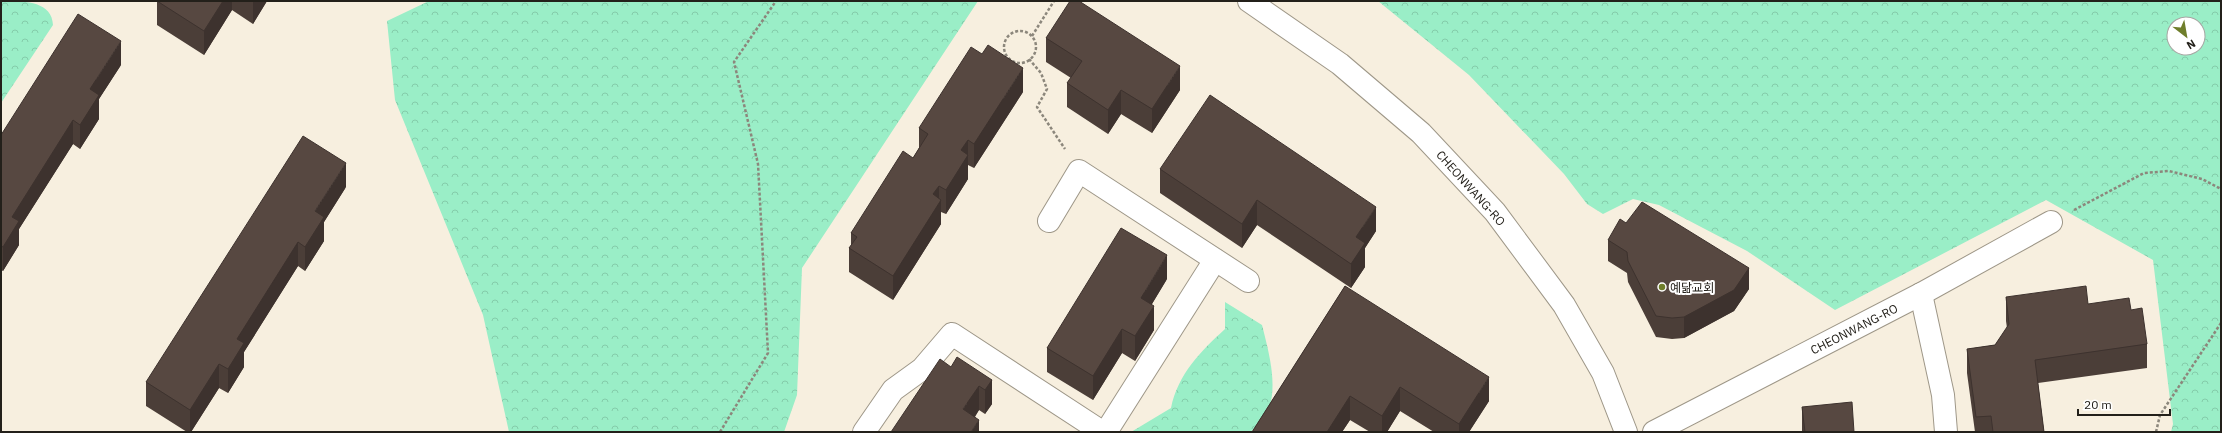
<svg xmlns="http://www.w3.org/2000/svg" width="2222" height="433" font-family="'IBM Plex Sans','Noto Sans KR',sans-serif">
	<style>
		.forest { fill: url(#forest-crowns); fill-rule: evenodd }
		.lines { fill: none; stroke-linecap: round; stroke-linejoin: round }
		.minor-casing { stroke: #9e9788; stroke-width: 24 }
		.path { stroke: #8c877c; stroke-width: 2.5; stroke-dasharray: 3 2; stroke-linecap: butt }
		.minor { stroke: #fff; stroke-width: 22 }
		.wall { fill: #4b3e38 }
		.shaded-wall { fill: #3d322e }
		.building { fill: #574841; stroke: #3d322e }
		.poi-dot { fill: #6f7e2b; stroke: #fff; stroke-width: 1.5 }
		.labels { text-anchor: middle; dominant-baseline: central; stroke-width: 4; stroke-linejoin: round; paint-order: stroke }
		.street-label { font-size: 12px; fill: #23201a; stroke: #fff }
		.poi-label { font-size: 12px; fill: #23201a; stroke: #fff; text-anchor: start }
	</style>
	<defs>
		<pattern id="forest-crowns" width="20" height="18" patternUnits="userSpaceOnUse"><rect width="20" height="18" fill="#9aeec7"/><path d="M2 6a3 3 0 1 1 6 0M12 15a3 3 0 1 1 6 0" fill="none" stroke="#84ccaa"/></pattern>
	</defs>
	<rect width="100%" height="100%" fill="#f7efdf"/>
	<g class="forest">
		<path d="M1,1C22,1 52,0 53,25L1,103Z"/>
		<path d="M429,1H978L802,268L797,395L784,432H509L483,315L395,100L387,21Z"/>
		<path d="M1378,1H2221V432H2171L2173,424L2153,260L2046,200L1835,310L1747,251L1659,205L1633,199L1603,214L1587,204L1564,174L1469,75ZM2174,24H2198V48H2174Z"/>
		<path d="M1225,302L1262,325C1270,357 1286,410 1250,432H1131L1171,408C1178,374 1201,351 1225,329Z"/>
	</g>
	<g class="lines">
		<g class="minor-casing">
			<g id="minor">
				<path d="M1249,1L1340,64L1421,133L1495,212L1564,305L1603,373L1626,432"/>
				<path d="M1049,221L1079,171L1248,281"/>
				<path d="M1921,294L1943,395L1946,432"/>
				<path d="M864,432L893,390L922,369L952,334L1102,432"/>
				<path d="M1106,432L1215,260"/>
				<path d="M1654,432L1921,294L2051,222"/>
			</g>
		</g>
		<g class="path">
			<circle cx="1020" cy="47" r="16"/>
			<path d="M1032,36L1054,1"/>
			<path d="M1029,59L1041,73L1047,89L1037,107L1065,149"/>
			<path d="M2074,210L2144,173L2169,171L2202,179L2221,189"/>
			<path d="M720,432L768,353L758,164L734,62L776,1"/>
			<path d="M2156,432L2160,415L2221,323"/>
		</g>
		<use href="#minor" class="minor"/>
	</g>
	<g class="wall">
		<path d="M157,1H267L253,24L232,10L204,55L157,25Z"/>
		<path d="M1046,38L1180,90L1152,133L1121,114L1108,134L1067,107V83L1071,78L1046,62Z"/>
		<path d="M121,65L99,99V119L80,149L73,144L19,229V245L3,271L1,270V135Z"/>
		<path d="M1023,92L974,168L968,165V179L946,214L941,212V224L893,300L849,272V248L851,246V233L913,158L919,148V128Z"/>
		<path d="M1160,169L1376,231L1365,248V267L1351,288L1257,225L1242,248L1160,193Z"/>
		<path d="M346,187L324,222V241L305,271L298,266L244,352V367L228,393L219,388L191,432H187L146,406V382Z"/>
		<path d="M1608,240L1749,289L1734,311L1684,338L1672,339L1656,337L1628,282L1627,273L1608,261Z"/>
		<path d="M1167,279L1152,304L1154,330L1135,361L1122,353L1093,400L1047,372V348Z"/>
		<path d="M1345,286L1489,401L1469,432H1434L1400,411L1387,432H1370L1350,420L1342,432H1252Z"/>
		<path d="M2006,297L2088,304L2131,310L2147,344V368L2038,383L2044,432H1975L1967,373V349L1995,345L2007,328L2006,321Z"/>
		<path d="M951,367L992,380V404L985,414L979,410L975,417L979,432Z"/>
		<path d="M1802,407L1854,432H1802Z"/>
	</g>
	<g class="shaded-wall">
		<path d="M223,1H232V10L204,55V31Z"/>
		<path d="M253,1H267L253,24Z"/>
		<path d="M121,41V65L99,99V119L80,149V125L90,89Z"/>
		<path d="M1180,66V90L1152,133V109Z"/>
		<path d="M1023,68V92L974,168V144Z"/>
		<path d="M1121,90V114L1108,134V110Z"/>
		<path d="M73,120V144L19,229V245L3,271V247L12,217Z"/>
		<path d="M968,140V157V155V179L946,214V190L961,150Z"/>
		<path d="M346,163V187L324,222V241L305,271V247L315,211Z"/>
		<path d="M939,186V203L941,200V224L893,300V276L933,194Z"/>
		<path d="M1257,200V225L1242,248V224Z"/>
		<path d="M1376,207V231L1365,248V267L1351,288V264L1356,237Z"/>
		<path d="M298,242V266L244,352V367L228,393V369L237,339Z"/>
		<path d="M1167,255V279L1141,322V298Z"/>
		<path d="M1749,268V289L1734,311L1684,338V317Z"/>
		<path d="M1154,306V330L1135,361V336Z"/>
		<path d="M1122,329V353L1093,400V376Z"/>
		<path d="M219,364V388L191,432H190V410Z"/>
		<path d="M1489,377V401L1469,432H1459V424Z"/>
		<path d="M992,380V404L985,414V390Z"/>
		<path d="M979,386V410L964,432L963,409Z"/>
		<path d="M1400,387V411L1387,432H1382V416Z"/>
		<path d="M1350,396V420L1342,432H1327Z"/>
		<path d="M979,420V432H971Z"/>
	</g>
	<g class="building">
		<path d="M157,1H223L204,31Z"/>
		<path d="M1070,1H1079L1180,66L1152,109L1121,90L1108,110L1067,83L1082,61L1046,38Z"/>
		<path d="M78,14L121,41L90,89L99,95L80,125L73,120L12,217L19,221L3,247L1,246V135Z"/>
		<path d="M988,45L1023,68L974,144L968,140L961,150L968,155L946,190L939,186L933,194L941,200L893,276L849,248L857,237L851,233L903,151L913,158L928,134L919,128L971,47L982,54Z"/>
		<path d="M1210,95L1376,207L1356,237L1365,243L1351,264L1257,200L1242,224L1160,169Z"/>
		<path d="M303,136L346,163L315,211L324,217L305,247L298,242L237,339L244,343L228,369L219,364L190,410L146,382Z"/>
		<path d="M1642,202L1749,268L1734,290L1684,317L1672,318L1656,316L1628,261L1627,252L1608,240L1620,219L1626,223Z"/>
		<path d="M1121,228L1167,255L1141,298L1154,306L1135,336L1122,329L1093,376L1047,348Z"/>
		<path d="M1345,286L1489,377L1459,424L1400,387L1382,416L1350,396L1327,432H1252Z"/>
		<path d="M2086,286L2088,304L2129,298L2131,310L2142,308L2147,344L2035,360L2044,432H1993L1991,416L1976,417L1967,349L1995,345L2009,324L2006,297Z"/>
		<path d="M957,357L992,380L985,390L979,386L963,409L979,420L971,432H891L940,359L951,367Z"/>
		<path d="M1852,402L1854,432H1805L1802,407Z"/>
	</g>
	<circle class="poi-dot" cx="1662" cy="287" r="4"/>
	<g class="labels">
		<g class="street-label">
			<text transform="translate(1471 188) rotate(48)">CHEONWANG-RO</text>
			<text transform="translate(1854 329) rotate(-27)">CHEONWANG-RO</text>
		</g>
		<g class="poi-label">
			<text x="1670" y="287">예닮교회</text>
		</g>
	</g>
	<rect width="2222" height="433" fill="none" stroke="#23201a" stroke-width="4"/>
	<g transform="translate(2186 36) rotate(149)"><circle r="19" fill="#ffffff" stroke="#a7a6a3"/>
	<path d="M0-3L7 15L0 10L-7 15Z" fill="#6f7e2b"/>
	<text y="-6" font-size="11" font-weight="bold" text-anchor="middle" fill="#23201a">N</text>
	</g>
	<path d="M2078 409v6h92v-6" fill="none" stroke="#23201a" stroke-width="2"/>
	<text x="2084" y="409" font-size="12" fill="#23201a" stroke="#ffffff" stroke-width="3" paint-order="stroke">20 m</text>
</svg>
